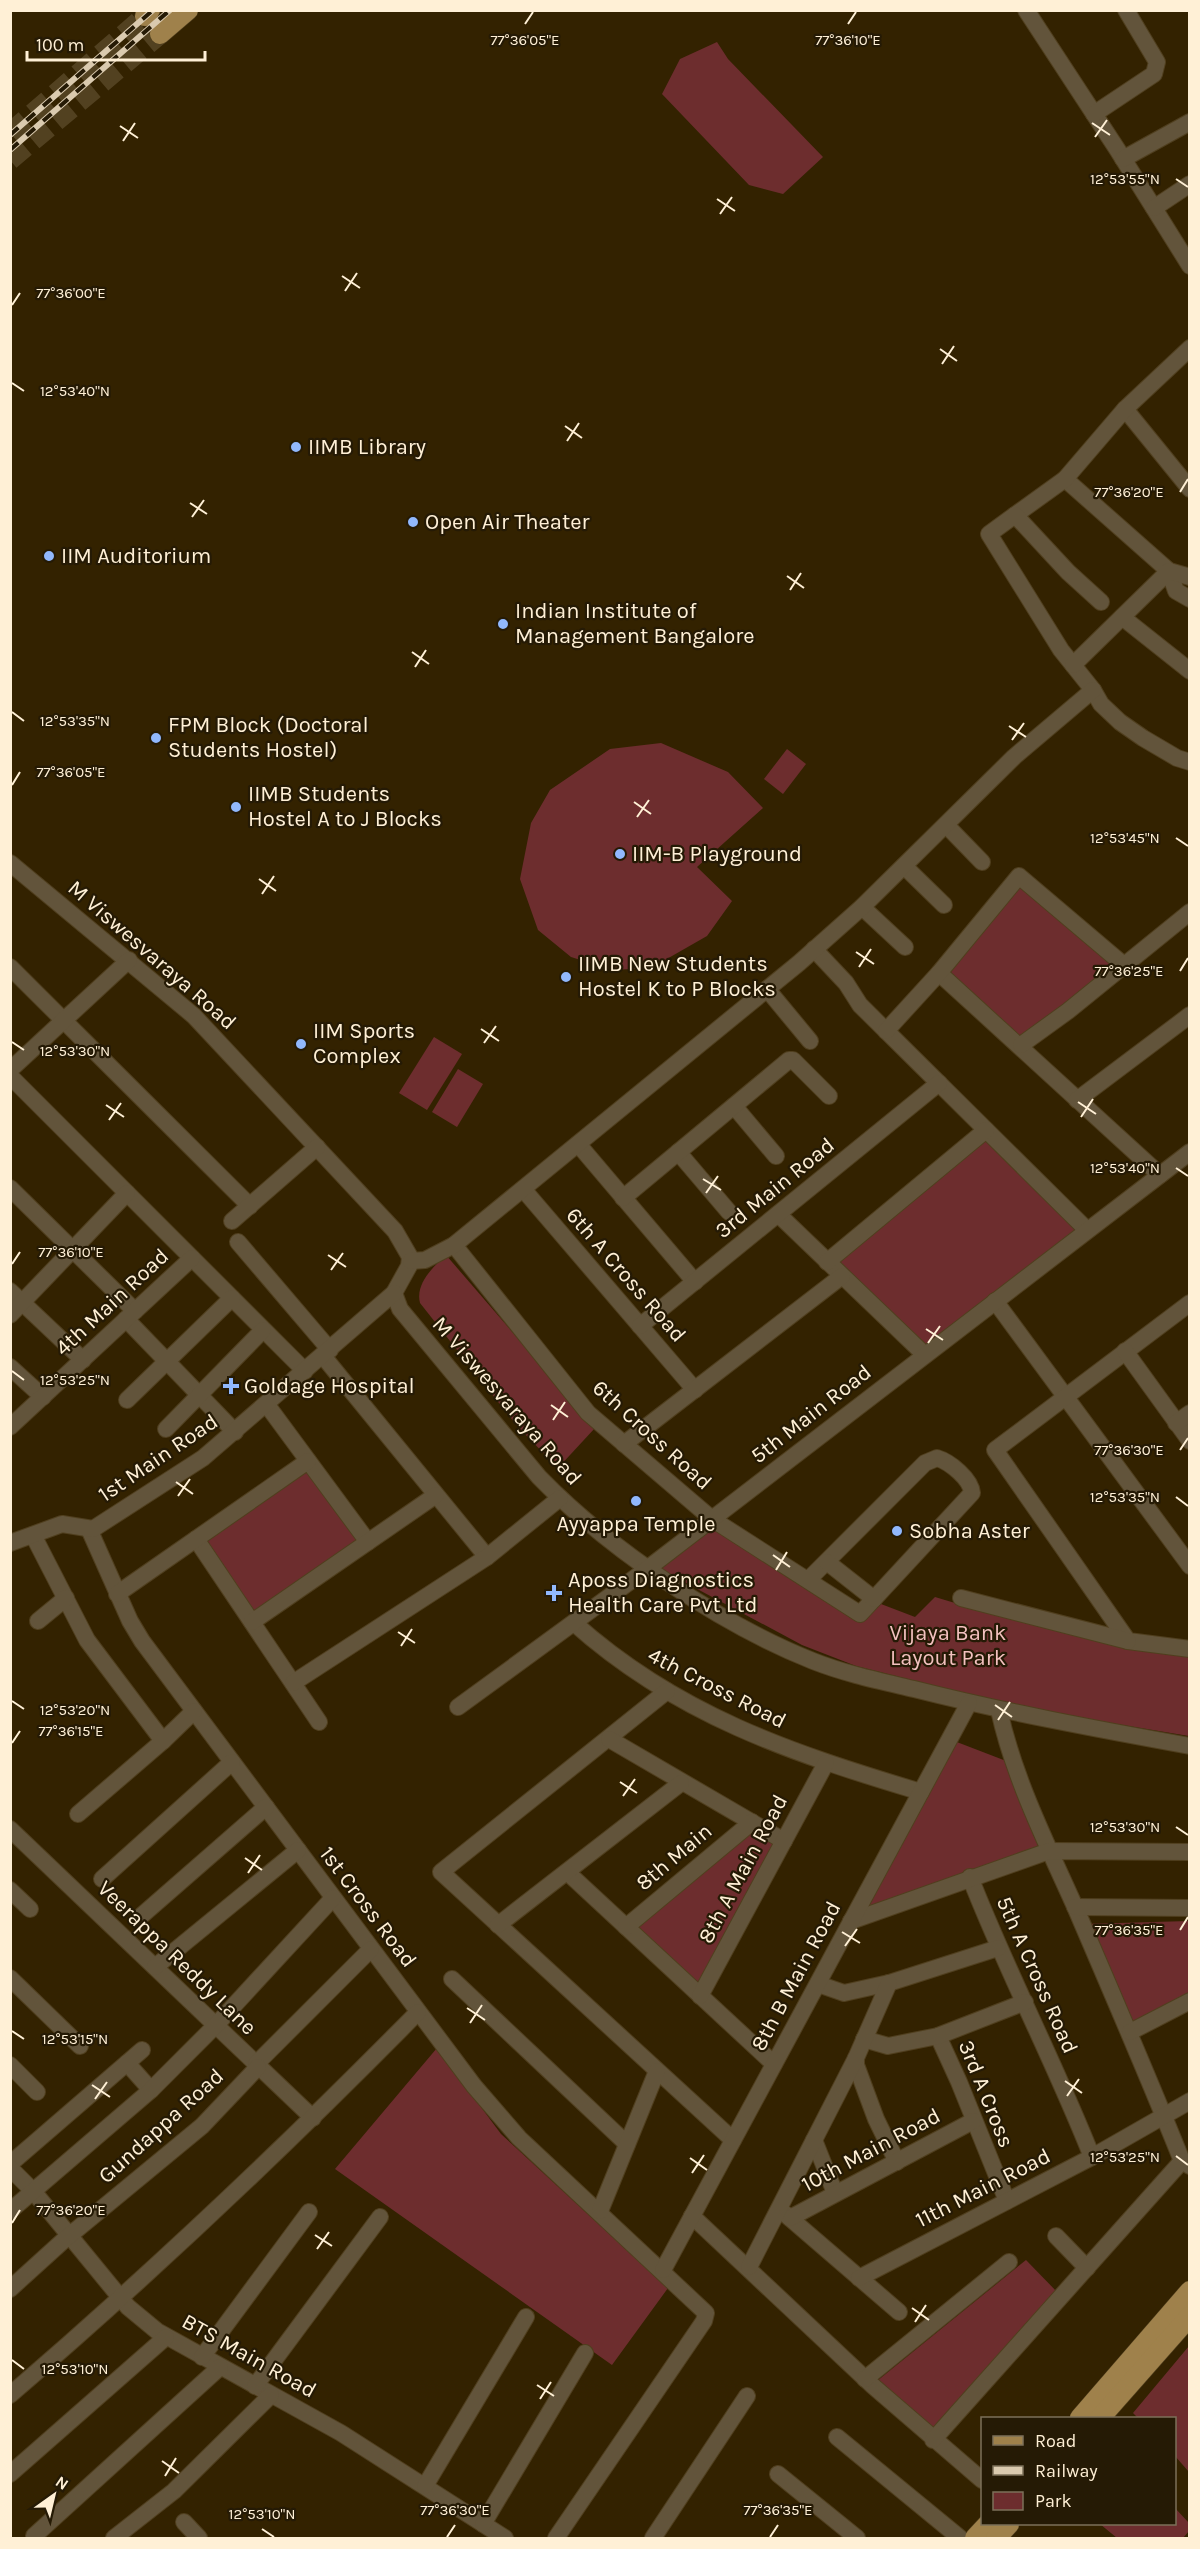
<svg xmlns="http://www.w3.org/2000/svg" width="1200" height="2549" font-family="Karla,sans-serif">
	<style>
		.green { fill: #6d2d2e }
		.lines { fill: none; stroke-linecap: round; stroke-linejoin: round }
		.major-tunnel { stroke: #524120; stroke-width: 20; stroke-dasharray: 20 10; stroke-linecap: butt }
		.minor-casing { stroke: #503f1e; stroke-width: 18 }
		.major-casing { stroke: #503f1e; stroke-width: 21 }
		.minor { stroke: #62543b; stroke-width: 16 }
		.major { stroke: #9f814b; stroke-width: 20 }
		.rail-casing { stroke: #dacaaf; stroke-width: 6 }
		.rail { stroke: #251a05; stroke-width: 4; stroke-dasharray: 11; stroke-linecap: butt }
		.ticks { fill: none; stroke: #fff0d6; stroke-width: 2 }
		.poi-dot { fill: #91b8fd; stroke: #251a05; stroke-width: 2 }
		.labels { text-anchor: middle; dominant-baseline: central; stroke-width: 4.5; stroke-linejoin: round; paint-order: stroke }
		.poi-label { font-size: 22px; fill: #fff0d6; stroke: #251a05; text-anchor: start }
		.street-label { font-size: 22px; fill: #fff0d6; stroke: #251a05 }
		.park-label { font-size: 22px; fill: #f3c1bf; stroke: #251a05 }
		.ticks-label { font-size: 15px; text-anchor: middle; fill: #fff0d6; stroke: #251a05; stroke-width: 4.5; stroke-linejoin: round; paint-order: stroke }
	</style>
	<rect width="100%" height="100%" fill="#320"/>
	<g class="green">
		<path d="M717,42L728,59L823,157L783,194L749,185L662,94L680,59Z"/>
		<path d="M661,743L728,772L763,808L697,867L732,901L707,936L651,968L612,970L571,957L538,930L520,879L531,823L550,790L610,749Z"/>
		<path d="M787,749L806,764L783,794L764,779Z"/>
		<path d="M1019,883L1116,963L1022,1038L945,971Z"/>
		<path d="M434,1037L462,1054L427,1110L399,1093Z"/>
		<path d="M458,1069L483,1084L457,1127L432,1112Z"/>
		<path d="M986,1130L1087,1230L925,1355L827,1262Z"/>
		<path d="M446,1255L595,1428L558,1468L518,1427L420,1303C415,1284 433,1267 446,1255Z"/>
		<path d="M308,1461L368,1542L252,1622L196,1539Z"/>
		<path d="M711,1524L861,1619L881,1604L915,1617L935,1597C1019,1622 1102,1646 1189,1656V1736L1080,1718L967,1694L856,1666L802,1645L658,1568Z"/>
		<path d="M949,1739L1014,1764L1049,1851L851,1921Z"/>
		<path d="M752,1822L784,1841L700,1996L626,1927Z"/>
		<path d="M1189,1921V2001L1130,2032L1082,1924Z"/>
		<path d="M437,2048L501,2134L668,2288L612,2365L335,2169Z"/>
		<path d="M1026,2260L1059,2294L938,2435L877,2381Z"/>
		<path d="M1189,2346V2472L1175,2456L1174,2418H1138L1133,2413Z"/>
		<path d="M1175,2508L1189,2523V2531L1183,2538H1117L1100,2524H1174Z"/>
	</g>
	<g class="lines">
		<g class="major-tunnel">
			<path d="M10,133L145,16"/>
			<path d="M10,160L160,34"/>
		</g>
		<g class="minor-casing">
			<g id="minor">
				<path d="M1026,10L1117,149L1190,266"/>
				<path d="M1094,114L1154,74L1157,62L1126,10"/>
				<path d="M1123,159L1190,122"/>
				<path d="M1154,208L1190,184"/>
				<path d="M1125,409L1190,489"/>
				<path d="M1065,479L1169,571L1176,591L1190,599"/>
				<path d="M1015,515L1065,479L1125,409L1190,348"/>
				<path d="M1101,602L1068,572L1015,515L989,534L1061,650L1093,690L1101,704L1120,722L1143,738L1177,758L1190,762"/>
				<path d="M1122,617L1190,671"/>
				<path d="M1073,665L1169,571L1190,577"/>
				<path d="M947,826L982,862"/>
				<path d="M10,863L194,1016L395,1231L410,1257L409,1266L394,1293L400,1309L539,1477C609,1549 720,1624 813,1661C846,1674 880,1681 914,1689C1005,1712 1097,1729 1190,1746"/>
				<path d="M904,866L944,905"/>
				<path d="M862,907L905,947"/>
				<path d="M814,949L846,983L860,1005L1087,1230"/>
				<path d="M10,967L250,1206"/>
				<path d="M939,973L1160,1175"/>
				<path d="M767,989L810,1041"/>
				<path d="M886,1031L939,973L1019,876L1125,966"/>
				<path d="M1021,1045L1068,1011L1190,912"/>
				<path d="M10,1070L129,960"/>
				<path d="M10,1076L305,1371"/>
				<path d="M1077,1100L1190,1015"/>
				<path d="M734,1106L776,1156"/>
				<path d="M578,1144L695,1282"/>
				<path d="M678,1152L729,1212"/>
				<path d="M10,1188L135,1311"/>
				<path d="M523,1189L695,1390"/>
				<path d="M623,1198L789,1060H793L829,1096"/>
				<path d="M778,1214L925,1355"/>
				<path d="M232,1221L317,1147"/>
				<path d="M238,1242L330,1350"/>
				<path d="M454,1245L588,1413L712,1519L860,1614L972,1493C971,1479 950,1462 937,1458L925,1463L808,1580"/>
				<path d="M411,1261L425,1260L454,1245L799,963L862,907L1014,757L1093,690"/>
				<path d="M827,1262L986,1130"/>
				<path d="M10,1291L83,1360"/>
				<path d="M995,1301L1190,1566"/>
				<path d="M1190,1303L995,1450L1128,1641L1190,1649"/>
				<path d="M10,1315L127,1193"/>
				<path d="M126,1319L235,1432"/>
				<path d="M640,1326L939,1083"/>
				<path d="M1125,1351L1190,1441"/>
				<path d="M323,1356L487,1557"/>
				<path d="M10,1367L43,1397"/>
				<path d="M127,1400L232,1298"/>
				<path d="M267,1405L368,1542"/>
				<path d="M1176,1423L1190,1413"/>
				<path d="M10,1427L192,1258"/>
				<path d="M166,1429L263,1330"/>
				<path d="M624,1444L842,1276"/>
				<path d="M89,1529L130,1621L142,1641L474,2086L519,2138L706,2313L704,2321L556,2538"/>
				<path d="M33,1535L87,1640L163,1741"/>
				<path d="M196,1539L319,1722"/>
				<path d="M10,1543L62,1524L93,1529L203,1458L394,1293"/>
				<path d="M827,1562L874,1599"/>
				<path d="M117,1594L308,1461"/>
				<path d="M961,1598L1128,1641"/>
				<path d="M38,1621L66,1598"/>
				<path d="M252,1622L436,1495"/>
				<path d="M574,1623C677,1715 791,1753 921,1792"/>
				<path d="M293,1683L487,1557L560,1498"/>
				<path d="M667,1691L441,1872L733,2140"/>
				<path d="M458,1707L647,1569L1190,1152"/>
				<path d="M999,1710C1014,1779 1047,1844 1076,1909C1112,1993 1148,2076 1182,2161L1190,2166"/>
				<path d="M609,1739L784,1841"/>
				<path d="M78,1814L163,1741L194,1711"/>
				<path d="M10,1829L313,2118"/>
				<path d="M567,1872L774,2064"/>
				<path d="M970,1877C1007,1972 1055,2063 1092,2157"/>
				<path d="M102,1879L232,1762"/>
				<path d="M10,1890L30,1909"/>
				<path d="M1075,1907L1190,1908"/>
				<path d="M140,1917L266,1807"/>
				<path d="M851,1921L1049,1851L1190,1852"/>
				<path d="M498,1925L681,1783"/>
				<path d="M626,1927L752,1822"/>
				<path d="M155,1967L298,1850"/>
				<path d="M10,1978L80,2046"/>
				<path d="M452,1979L627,2144"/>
				<path d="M818,1984L844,1993L889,1983L998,1948"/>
				<path d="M700,1996L826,1763"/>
				<path d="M1130,2032L1190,2001"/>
				<path d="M938,2036L959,2082L1007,2201"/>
				<path d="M864,2039L888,2046L938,2036L1025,2002"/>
				<path d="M856,2058V2065L876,2119L897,2162"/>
				<path d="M127,2063L151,2090"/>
				<path d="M256,2064L371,1949"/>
				<path d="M10,2065L37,2092"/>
				<path d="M814,2140L835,2193"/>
				<path d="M10,2164L142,2050"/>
				<path d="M10,2168L33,2191L128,2307L157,2331L341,2433L505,2538"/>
				<path d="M10,2211L151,2090L216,2025L333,1898"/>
				<path d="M600,2211L657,2071"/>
				<path d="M784,2213L899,2312"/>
				<path d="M692,2216L873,2386L982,2480"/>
				<path d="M790,2218L973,2121"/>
				<path d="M1056,2236L1087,2268"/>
				<path d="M749,2267L856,2058L889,1983"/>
				<path d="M663,2270L969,1703"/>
				<path d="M859,2278L1092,2157L1190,2101"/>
				<path d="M10,2289L64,2240L202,2126L258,2067"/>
				<path d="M202,2357L309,2212"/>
				<path d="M865,2379L1009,2262"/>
				<path d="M255,2386L380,2217"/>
				<path d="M10,2395C152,2273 287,2145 418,2012"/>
				<path d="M837,2437L960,2538"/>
				<path d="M933,2440L1182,2161"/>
				<path d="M10,2474L166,2337"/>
				<path d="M778,2474L857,2538"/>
				<path d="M425,2486L526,2317"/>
				<path d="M184,2522L199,2538"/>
				<path d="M483,2524L585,2353"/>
				<path d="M34,2536L220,2367"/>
				<path d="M114,2538L174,2491L271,2395"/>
				<path d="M653,2538L747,2396"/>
			</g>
		</g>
		<g class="major-casing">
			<g id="major">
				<path d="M145,16L150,10"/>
				<path d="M160,34L188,10"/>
				<path d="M1080,2418L1190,2291"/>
				<path d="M1100,2418L1190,2316"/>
				<path d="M975,2538L988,2524"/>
				<path d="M996,2538L1009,2524"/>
			</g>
		</g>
		<use href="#minor" class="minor"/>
		<use href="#major" class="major"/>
		<g class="rail-casing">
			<g id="rail">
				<path d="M10,135L153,10"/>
				<path d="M10,150L170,10"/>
			</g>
		</g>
		<use href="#rail" class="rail"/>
	</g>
	<path class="ticks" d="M525,24L533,12M848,24L856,12M1092,123L1110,135M120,126L138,138M1095,137L1107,120M123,141L135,123M1176,179L1188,187M717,199L735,211M720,214L732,197M342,276L360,288M345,291L357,273M12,305L20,293M940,349L957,361M942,364L954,346M12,383L24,391M565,426L582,438M567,441L579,423M1180,492L1188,479M190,503L207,514M192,517L204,500M787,576L804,588M790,590L801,573M412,652L429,664M415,667L426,650M12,712L24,721M1009,726L1026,737M1012,740L1024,723M12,785L20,772M634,802L651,814M637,817L649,800M1176,838L1188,846M259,879L276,891M262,894L274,876M856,952L874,964M859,967L871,949M1180,971L1188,958M481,1029L499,1041M12,1042L24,1050M484,1043L496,1026M1078,1102L1096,1114M106,1105L124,1117M1081,1117L1093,1099M109,1120L121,1103M1176,1168L1188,1176M703,1179L721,1190M706,1193L718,1176M328,1255L346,1267M12,1264L20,1252M331,1270L343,1253M926,1329L943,1340M928,1343L940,1326M12,1371L24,1380M551,1405L568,1417M553,1420L565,1402M1180,1450L1188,1438M176,1482L193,1494M178,1496L190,1479M1176,1497L1188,1506M773,1555L790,1567M776,1570L787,1552M398,1632L415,1643M401,1646L412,1629M12,1701L24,1709M995,1705L1012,1717M998,1720L1010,1702M12,1743L20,1731M620,1782L637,1793M623,1796L635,1779M1176,1827L1188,1835M245,1858L262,1870M248,1873L260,1855M1180,1930L1188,1917M842,1932L860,1943M845,1946L857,1929M467,2008L485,2020M470,2023L482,2005M12,2031L24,2039M1065,2081L1082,2093M92,2085L110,2097M1067,2096L1079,2079M95,2099L107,2082M1176,2156L1188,2165M690,2158L707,2170M692,2173L704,2155M12,2223L20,2210M315,2235L332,2246M317,2249L329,2232M912,2308L929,2320M915,2322L926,2305M12,2360L24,2369M537,2385L554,2396M540,2399L551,2382M162,2461L179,2473M165,2476L176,2458M262,2529L274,2537M447,2537L455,2525M770,2537L778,2525"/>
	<g class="poi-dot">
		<circle cx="296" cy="447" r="6"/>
		<circle cx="413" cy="522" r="6"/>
		<circle cx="49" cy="556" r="6"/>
		<circle cx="503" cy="624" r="6"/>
		<circle cx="156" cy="738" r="6"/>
		<circle cx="236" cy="807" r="6"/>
		<circle cx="620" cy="854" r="6"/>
		<circle cx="566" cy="977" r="6"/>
		<circle cx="301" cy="1044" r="6"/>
		<path d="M228 1377h6v6h6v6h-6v6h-6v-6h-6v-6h6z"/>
		<circle cx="636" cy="1501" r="6"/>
		<circle cx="897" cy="1531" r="6"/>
		<path d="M551 1584h6v6h6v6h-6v6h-6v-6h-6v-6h6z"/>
	</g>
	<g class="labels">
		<g class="poi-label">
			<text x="308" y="447">IIMB Library</text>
			<text x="425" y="522">Open Air Theater</text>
			<text x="61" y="556">IIM Auditorium</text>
			<text x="515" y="611">Indian Institute of<tspan x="515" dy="25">Management Bangalore</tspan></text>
			<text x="168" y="725">FPM Block (Doctoral<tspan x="168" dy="25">Students Hostel)</tspan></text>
			<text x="248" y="794">IIMB Students<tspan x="248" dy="25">Hostel A to J Blocks</tspan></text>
			<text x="632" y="854">IIM-B Playground</text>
			<text x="578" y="964">IIMB New Students<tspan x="578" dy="25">Hostel K to P Blocks</tspan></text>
			<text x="313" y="1031">IIM Sports<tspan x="313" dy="25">Complex</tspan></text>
			<text x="244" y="1386">Goldage Hospital</text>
			<text x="636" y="1524" text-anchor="middle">Ayyappa Temple</text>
			<text x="909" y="1531">Sobha Aster</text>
			<text x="568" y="1580">Aposs Diagnostics<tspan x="568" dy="25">Health Care Pvt Ltd</tspan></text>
		</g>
		<g class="street-label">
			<text transform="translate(152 955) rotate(41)">M Viswesvaraya Road</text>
			<text transform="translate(775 1188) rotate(-39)">3rd Main Road</text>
			<text transform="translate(626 1275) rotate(49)">6th A Cross Road</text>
			<text transform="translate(112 1302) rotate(-43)">4th Main Road</text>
			<text transform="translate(507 1401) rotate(49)">M Viswesvaraya Road</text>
			<text transform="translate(811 1414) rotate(-38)">5th Main Road</text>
			<text transform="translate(652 1435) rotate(42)">6th Cross Road</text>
			<text transform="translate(158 1458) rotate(-34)">1st Main Road</text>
			<text transform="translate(717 1688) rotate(27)">4th Cross Road</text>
			<text transform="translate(674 1857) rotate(-40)">8th Main</text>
			<text transform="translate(743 1869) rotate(-62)">8th A Main Road</text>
			<text transform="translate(368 1907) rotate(53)">1st Cross Road</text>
			<text transform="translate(177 1958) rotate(44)">Veerappa Reddy Lane</text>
			<text transform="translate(1037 1975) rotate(66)">5th A Cross Road</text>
			<text transform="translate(796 1976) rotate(-62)">8th B Main Road</text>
			<text transform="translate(986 2094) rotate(68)">3rd A Cross</text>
			<text transform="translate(161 2126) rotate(-42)">Gundappa Road</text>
			<text transform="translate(871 2150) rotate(-28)">10th Main Road</text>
			<text transform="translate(983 2188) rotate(-27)">11th Main Road</text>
			<text transform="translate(249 2356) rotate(29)">BTS Main Road</text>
		</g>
		<g class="park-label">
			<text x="948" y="1633">Vijaya Bank<tspan x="948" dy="25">Layout Park</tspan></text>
		</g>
	</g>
	<g class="ticks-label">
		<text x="525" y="45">77°36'05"E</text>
		<text x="848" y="45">77°36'10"E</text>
		<text x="1125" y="184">12°53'55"N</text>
		<text x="71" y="298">77°36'00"E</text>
		<text x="75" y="396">12°53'40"N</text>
		<text x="1129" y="497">77°36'20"E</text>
		<text x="75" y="726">12°53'35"N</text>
		<text x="71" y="777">77°36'05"E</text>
		<text x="1125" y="843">12°53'45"N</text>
		<text x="1129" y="976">77°36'25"E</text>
		<text x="75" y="1056">12°53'30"N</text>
		<text x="1125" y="1173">12°53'40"N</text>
		<text x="71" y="1257">77°36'10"E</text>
		<text x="75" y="1385">12°53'25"N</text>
		<text x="1129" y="1455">77°36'30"E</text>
		<text x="1125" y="1502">12°53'35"N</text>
		<text x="75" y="1715">12°53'20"N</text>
		<text x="71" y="1736">77°36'15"E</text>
		<text x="1125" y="1832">12°53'30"N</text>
		<text x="1129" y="1935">77°36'35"E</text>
		<text x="75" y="2044">12°53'15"N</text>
		<text x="1125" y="2162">12°53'25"N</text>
		<text x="71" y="2215">77°36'20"E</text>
		<text x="75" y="2374">12°53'10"N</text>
		<text x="455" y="2515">77°36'30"E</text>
		<text x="778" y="2515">77°36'35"E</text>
		<text x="262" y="2519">12°53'10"N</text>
	</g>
	<rect width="1200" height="2549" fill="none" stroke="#fff0d6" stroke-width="24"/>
	<rect x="981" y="2417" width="195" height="108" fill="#251a05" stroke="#7c7059" stroke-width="1.5"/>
	<rect x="993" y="2436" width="30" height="9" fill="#9f814b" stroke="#7c7059" stroke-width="1.5"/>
	<text x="1035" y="2447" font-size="18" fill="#fff0d6">Road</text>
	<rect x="993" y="2466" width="30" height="9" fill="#dacaaf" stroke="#7c7059" stroke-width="1.5"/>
	<text x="1035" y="2477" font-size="18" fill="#fff0d6">Railway</text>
	<rect x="993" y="2492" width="30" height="18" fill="#6d2d2e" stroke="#7c7059" stroke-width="1.5"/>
	<text x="1035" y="2507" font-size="18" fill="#fff0d6">Park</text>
	<g transform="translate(54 2495) rotate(34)" stroke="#251a05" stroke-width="4.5" paint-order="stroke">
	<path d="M0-4.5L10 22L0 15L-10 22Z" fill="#fff0d6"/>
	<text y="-9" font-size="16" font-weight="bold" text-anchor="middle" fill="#fff0d6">N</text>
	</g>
	<path d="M27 51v9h178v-9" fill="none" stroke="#fff0d6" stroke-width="3"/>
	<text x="36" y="51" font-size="18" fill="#fff0d6" stroke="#251a05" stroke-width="4.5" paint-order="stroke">100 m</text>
</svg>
